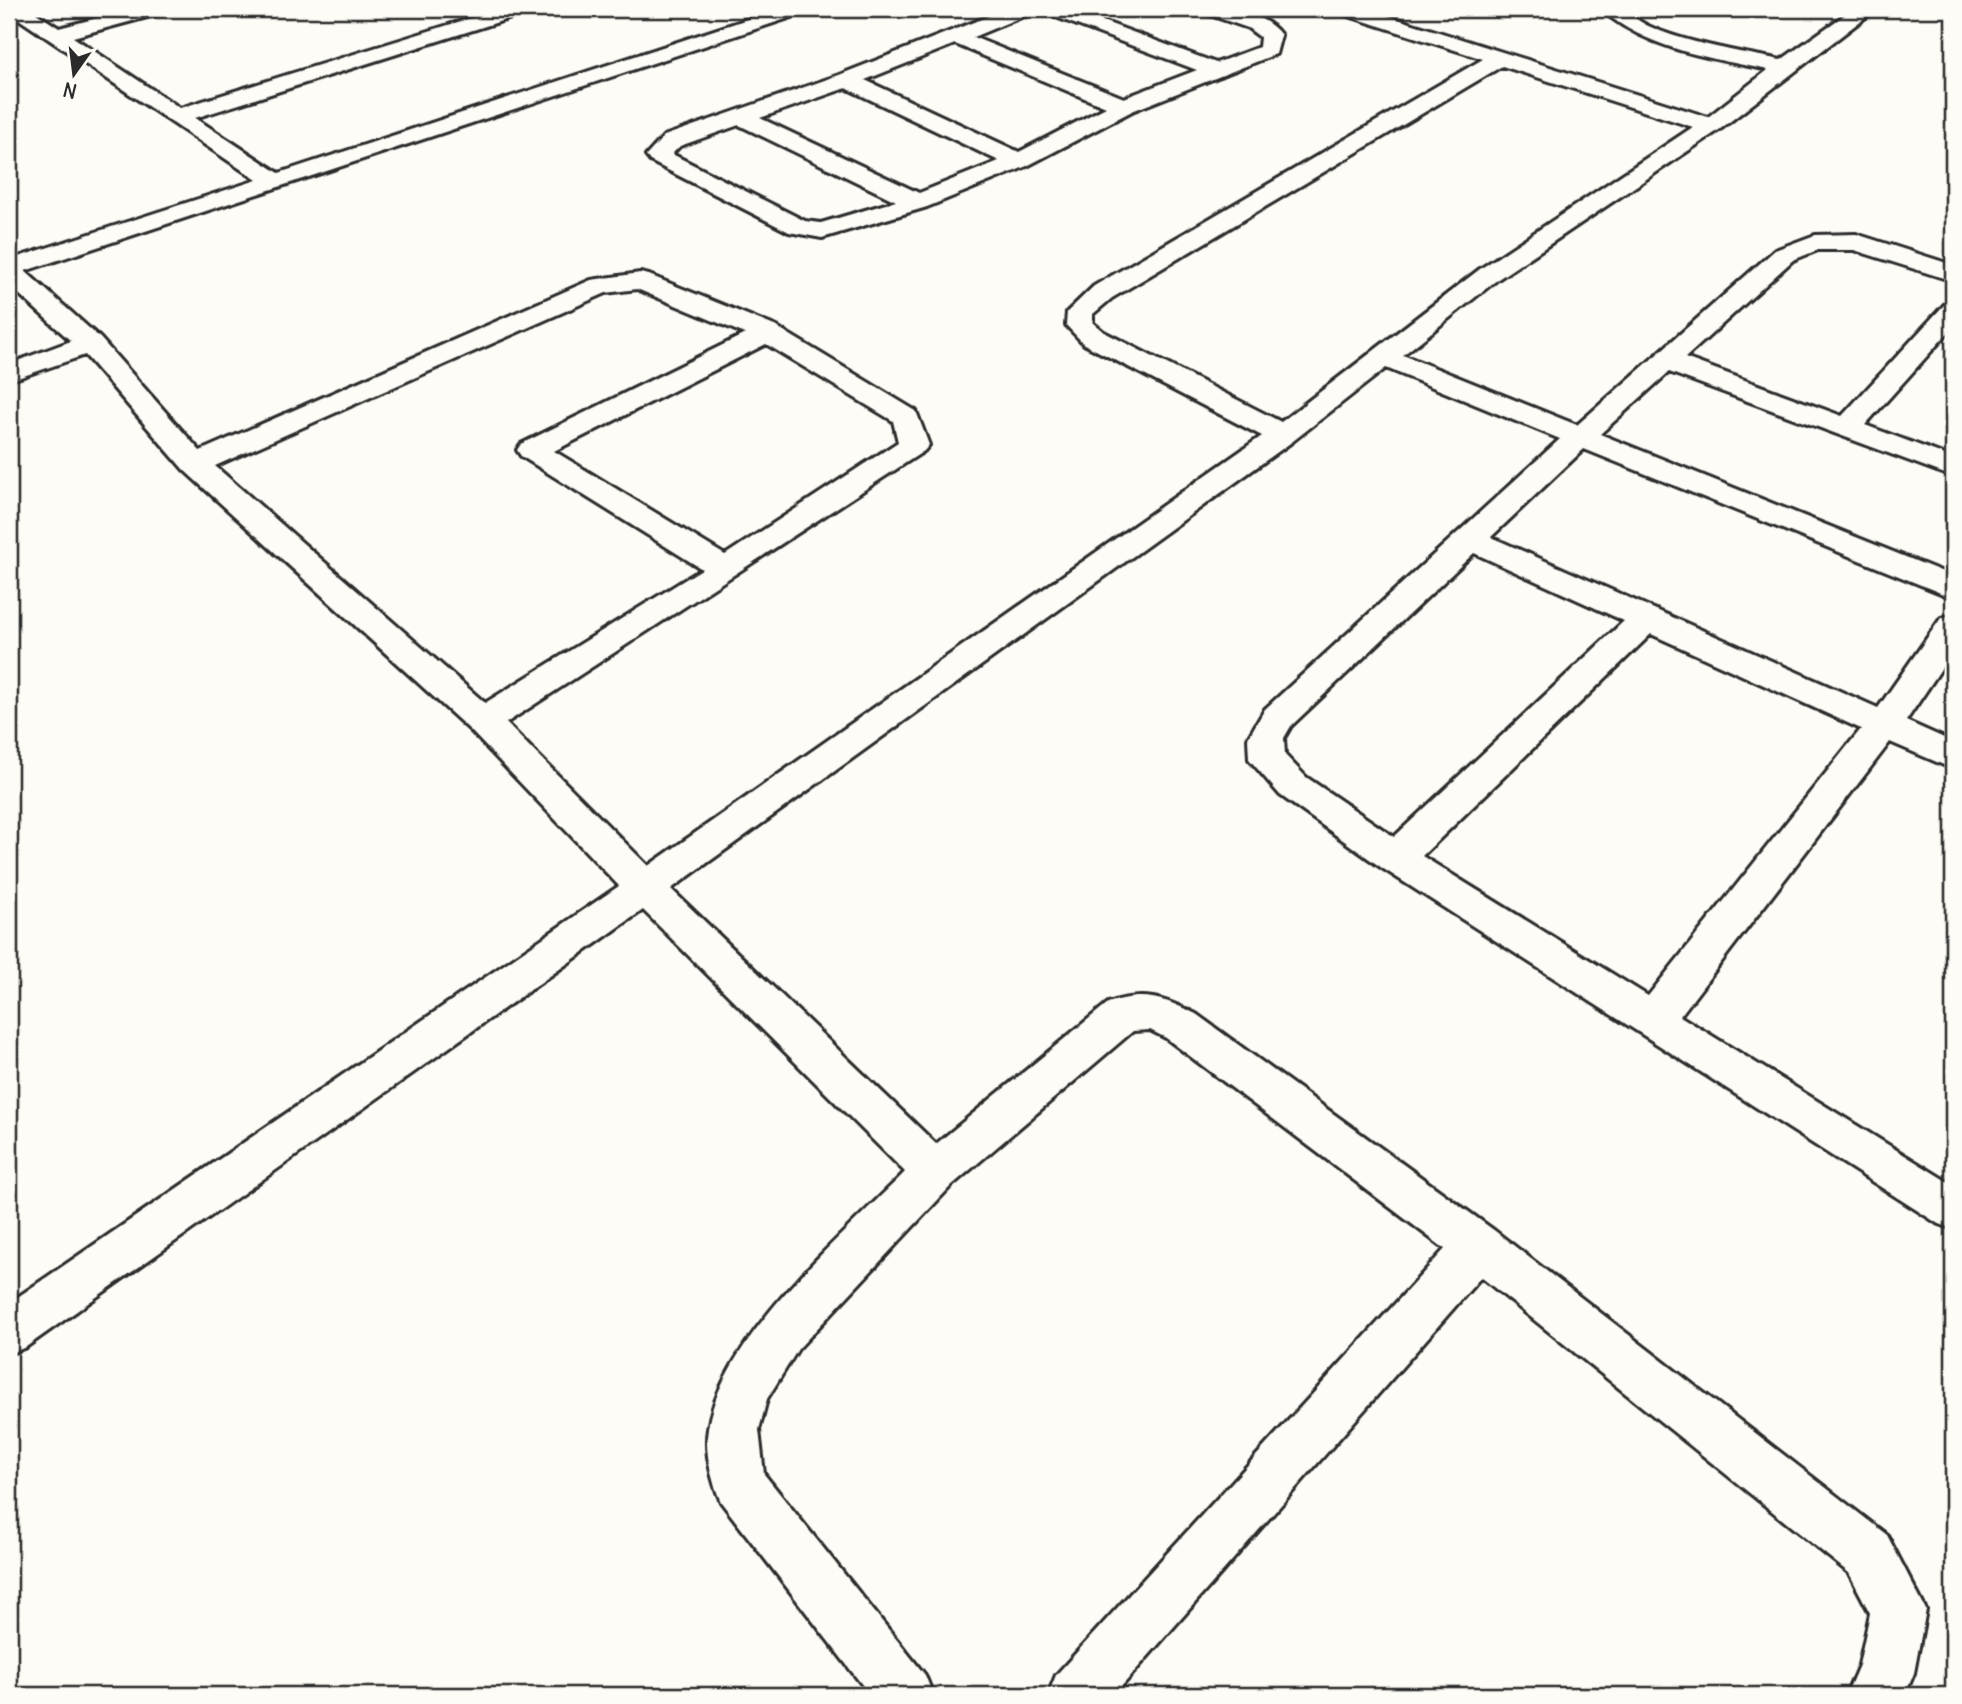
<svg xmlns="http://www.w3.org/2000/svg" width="1962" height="1704" font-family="Delius,sans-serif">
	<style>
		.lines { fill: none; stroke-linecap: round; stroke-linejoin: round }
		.street-casing { stroke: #2b2b2b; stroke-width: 6 }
		.street { fill: #fdfcf7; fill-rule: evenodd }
	</style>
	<rect width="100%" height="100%" fill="#fdfcf7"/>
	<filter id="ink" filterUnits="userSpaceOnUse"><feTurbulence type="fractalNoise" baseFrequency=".0143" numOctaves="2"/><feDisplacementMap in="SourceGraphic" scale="14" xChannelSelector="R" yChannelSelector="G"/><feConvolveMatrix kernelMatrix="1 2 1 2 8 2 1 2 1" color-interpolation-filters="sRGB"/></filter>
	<g filter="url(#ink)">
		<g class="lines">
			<g class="street-casing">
				<g id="street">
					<path d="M9,9H30L59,28L132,9H165L162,13L73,37L180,108L500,9H530L527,13L195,118L279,173L778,9H807L804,13L25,271L100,338L200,451L591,280L640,273L649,275L777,327L916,411L929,445L924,451L506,723L648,866L1262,436L1084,344L1066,325L1067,312L1094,286L1483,59L1339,13L1336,9H1366L1708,117L1768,70C1712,58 1656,51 1609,16L1606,12L1608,9H1629C1636,36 1753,54 1781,60L1853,9H1876L1719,130L1498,279L1403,355L1577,425L1775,250L1815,235L1856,234L1953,265V281L1854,250H1818L1793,260L1685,358L1842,416L1944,305L1953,303V327L1865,425L1953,458V477L1669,372L1600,434L1953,576V598L1584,449L1491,537L1878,708L1941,618L1953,615V651L1906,721L1953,742V769L1890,742L1680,1016L1953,1185V1229L1937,1223L1382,868L1280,795L1249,759L1248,738L1265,709L1560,439L1386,368L1293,441L671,889L936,1144L1108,1003C1144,991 1163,998 1196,1014L1495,1231L1887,1535L1926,1610L1914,1673L1905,1695H1846L1859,1665L1870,1613L1849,1573L1481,1277L1114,1695H1048L1056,1675L1445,1249L1166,1038L1150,1030L1133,1031L951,1186L798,1349L767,1399L759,1430L764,1474L925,1675L933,1695H870L721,1502C712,1482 704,1451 708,1429C721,1338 842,1236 905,1172L643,910L26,1347L9,1354V1303L619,886L470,730L184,470L85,355L9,381V364L71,341L9,285V260L257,180L10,13ZM1502,66L1693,127L1480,269L1281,422L1104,332L1093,323V314L1112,298ZM637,289L745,334L521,444L517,450L521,456L702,569L485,703L215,466L606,293ZM766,344L893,421L898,442L725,555L554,451ZM1474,553L1624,621L1394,837L1306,777L1285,755L1284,738L1291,726ZM1651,634L1861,729L1648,996L1422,856Z"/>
					<path d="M1007,9H1034L1031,13L973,37L1124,98L1197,70L1045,13L1042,9H1070L1216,63L1259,47L1260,37L1248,28L1204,13L1201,9C1227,8 1264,12 1281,35L1276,54L1132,111L1027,166L927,207L822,238L789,232L650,161L646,156L664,136L839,75ZM955,44L1106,107L1019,152L865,80ZM846,88L999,161L919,193L760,118ZM739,125L896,201L821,223L805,221L672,154L680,146Z"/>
				</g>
			</g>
			<use href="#street" class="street"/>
		</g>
	</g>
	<rect width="1962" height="1704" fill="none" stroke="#fdfcf7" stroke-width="35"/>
	<rect x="18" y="18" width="1927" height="1669" fill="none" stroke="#2b2b2b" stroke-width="2.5" filter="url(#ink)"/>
	<g transform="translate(74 74) rotate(194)" stroke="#fdfcf7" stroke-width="5" paint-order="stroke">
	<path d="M0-5L12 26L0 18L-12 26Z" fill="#2b2b2b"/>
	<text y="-10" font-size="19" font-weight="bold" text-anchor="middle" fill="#2b2b2b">N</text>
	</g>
</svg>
